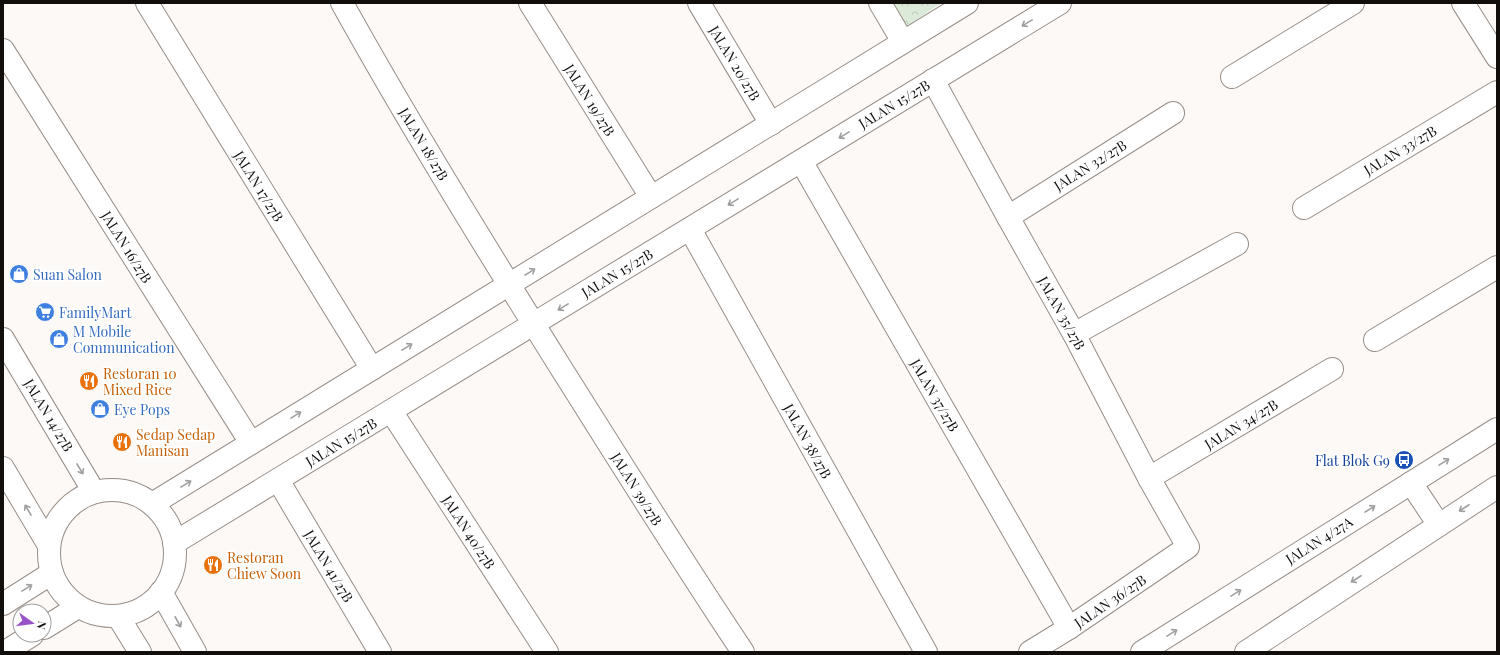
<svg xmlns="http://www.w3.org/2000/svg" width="1500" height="655" font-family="'Playfair Display',serif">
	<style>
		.park { fill: url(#park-crowns) }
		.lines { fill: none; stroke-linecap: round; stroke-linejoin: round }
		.street-casing { stroke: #978d86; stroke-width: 24 }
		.secondary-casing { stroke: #978d86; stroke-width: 24 }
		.street { stroke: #fff; stroke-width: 22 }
		.secondary { stroke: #fff; stroke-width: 22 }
		.oneway { stroke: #a09f9e }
		.labels { text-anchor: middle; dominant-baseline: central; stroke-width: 3.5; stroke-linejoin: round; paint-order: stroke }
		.street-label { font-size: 14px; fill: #110e0c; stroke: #fff }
		.shop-label { font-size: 14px; fill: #366cbe; stroke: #fff; text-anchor: start }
		.food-label { font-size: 14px; fill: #c56008; stroke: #fff; text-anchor: start }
		.transit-label { font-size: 14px; fill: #164399; stroke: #fff; text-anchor: end }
	</style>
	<defs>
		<pattern id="park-crowns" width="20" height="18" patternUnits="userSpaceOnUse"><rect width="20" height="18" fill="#dceada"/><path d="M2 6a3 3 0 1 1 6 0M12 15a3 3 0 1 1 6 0" fill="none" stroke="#bcc8ba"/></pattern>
	</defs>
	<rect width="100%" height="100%" fill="#fdf9f6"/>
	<path class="park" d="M889,3H941L904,29Z"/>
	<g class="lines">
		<g class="street-casing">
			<g id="street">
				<path d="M147,3L372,369"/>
				<path d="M342,3C411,127 486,248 561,368C621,463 680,558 743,652"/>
				<path d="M530,3L651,197"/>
				<path d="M699,3L771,124"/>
				<path d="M880,3L903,42"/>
				<path d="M1463,3L1497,57"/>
				<path d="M3,50L251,443"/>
				<path d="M1232,77L1353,3"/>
				<path d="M933,80L1008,217L1074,334L1149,478L1188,547L1069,628L1030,652"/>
				<path d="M801,161L1069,628"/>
				<path d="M1304,208L1497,92"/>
				<path d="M1008,217L1173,113"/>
				<path d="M690,229L926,652"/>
				<path d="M1074,334L1237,244"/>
				<path d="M3,339L94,492"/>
				<path d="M1375,340L1497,267"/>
				<path d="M391,411L547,652"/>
				<path d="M3,468L48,544"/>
				<path d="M1149,478L1332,369"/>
				<path d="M278,480L380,652"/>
				<path d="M1411,483L1439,525"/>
				<circle cx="112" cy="553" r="63"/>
				<path d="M152,504L967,3"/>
				<path d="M174,543L1060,3"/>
				<path d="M161,592L195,652"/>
				<path d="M3,604L52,573"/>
				<path d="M119,618L140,652"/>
				<path d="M44,628L78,607"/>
				<path d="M5,652L32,635"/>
			</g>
		</g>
		<g class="secondary-casing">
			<g id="secondary">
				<path d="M1142,652L1497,429"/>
				<path d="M1246,652L1497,487"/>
			</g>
		</g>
		<use href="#street" class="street"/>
		<use href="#secondary" class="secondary"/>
	</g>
	<defs><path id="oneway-shaft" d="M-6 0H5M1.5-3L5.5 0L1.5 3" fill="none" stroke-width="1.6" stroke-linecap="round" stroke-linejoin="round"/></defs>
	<g class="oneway">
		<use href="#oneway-shaft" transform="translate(1027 23) rotate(149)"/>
		<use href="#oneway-shaft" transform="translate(844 135) rotate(149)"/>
		<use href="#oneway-shaft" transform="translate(733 202) rotate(149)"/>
		<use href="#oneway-shaft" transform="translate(530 272) rotate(-32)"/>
		<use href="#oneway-shaft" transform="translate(563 307) rotate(149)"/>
		<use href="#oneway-shaft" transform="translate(407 347) rotate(-32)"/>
		<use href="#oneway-shaft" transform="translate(296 415) rotate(-32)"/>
		<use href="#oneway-shaft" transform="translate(1444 462) rotate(-32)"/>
		<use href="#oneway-shaft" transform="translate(80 469) rotate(59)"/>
		<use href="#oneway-shaft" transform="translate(186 484) rotate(-31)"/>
		<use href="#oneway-shaft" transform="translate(1464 508) rotate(147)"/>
		<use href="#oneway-shaft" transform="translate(1370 509) rotate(-32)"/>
		<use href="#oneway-shaft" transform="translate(28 510) rotate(-121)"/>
		<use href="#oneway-shaft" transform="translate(1356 579) rotate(147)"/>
		<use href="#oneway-shaft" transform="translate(27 588) rotate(-32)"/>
		<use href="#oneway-shaft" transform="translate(1236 593) rotate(-32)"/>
		<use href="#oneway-shaft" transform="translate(178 622) rotate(61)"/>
		<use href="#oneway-shaft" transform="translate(1172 633) rotate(-32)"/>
	</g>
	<defs>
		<g id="shop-disc" transform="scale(1)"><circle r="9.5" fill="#3f7fe0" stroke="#fff"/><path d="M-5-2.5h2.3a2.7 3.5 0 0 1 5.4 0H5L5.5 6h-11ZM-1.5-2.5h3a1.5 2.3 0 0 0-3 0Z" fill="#fff"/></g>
		<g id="supermarket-disc" transform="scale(1)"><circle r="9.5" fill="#3f7fe0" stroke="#fff"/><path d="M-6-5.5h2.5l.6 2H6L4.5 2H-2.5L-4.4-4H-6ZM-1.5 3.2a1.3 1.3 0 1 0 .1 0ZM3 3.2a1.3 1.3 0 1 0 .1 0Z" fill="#fff"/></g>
		<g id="restaurant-disc" transform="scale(1)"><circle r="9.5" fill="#e8710a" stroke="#fff"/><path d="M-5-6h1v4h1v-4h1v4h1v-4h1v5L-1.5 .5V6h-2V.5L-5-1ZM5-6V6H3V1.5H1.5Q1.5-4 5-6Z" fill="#fff"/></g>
		<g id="bus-disc" transform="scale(1)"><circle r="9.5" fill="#1a4fb4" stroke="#fff"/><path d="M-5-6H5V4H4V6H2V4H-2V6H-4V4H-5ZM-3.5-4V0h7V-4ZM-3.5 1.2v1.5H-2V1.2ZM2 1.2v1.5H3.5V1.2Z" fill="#fff"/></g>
	</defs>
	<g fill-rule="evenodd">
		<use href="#shop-disc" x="19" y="274"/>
		<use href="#supermarket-disc" x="45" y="312"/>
		<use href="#shop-disc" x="59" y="339"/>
		<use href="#restaurant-disc" x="89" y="381"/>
		<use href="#shop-disc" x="100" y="409"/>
		<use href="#restaurant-disc" x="122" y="442"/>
		<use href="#bus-disc" x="1404" y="460"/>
		<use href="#restaurant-disc" x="213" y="565"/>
	</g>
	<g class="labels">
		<g class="street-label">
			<text transform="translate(735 63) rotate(59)">JALAN 20/27B</text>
			<text transform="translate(590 100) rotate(58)">JALAN 19/27B</text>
			<text transform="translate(894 104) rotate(-31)">JALAN 15/27B</text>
			<text transform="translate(424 144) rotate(59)">JALAN 18/27B</text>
			<text transform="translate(1400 150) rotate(-31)">JALAN 33/27B</text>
			<text transform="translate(1090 165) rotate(-32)">JALAN 32/27B</text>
			<text transform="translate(259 186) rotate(58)">JALAN 17/27B</text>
			<text transform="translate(127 247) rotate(58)">JALAN 16/27B</text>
			<text transform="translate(617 273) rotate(-31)">JALAN 15/27B</text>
			<text transform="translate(1062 313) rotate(61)">JALAN 35/27B</text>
			<text transform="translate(935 395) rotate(60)">JALAN 37/27B</text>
			<text transform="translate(49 415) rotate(59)">JALAN 14/27B</text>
			<text transform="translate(1241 424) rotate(-31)">JALAN 34/27B</text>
			<text transform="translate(808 441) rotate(61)">JALAN 38/27B</text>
			<text transform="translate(341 442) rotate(-31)">JALAN 15/27B</text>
			<text transform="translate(637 489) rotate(58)">JALAN 39/27B</text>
			<text transform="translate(469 532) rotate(57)">JALAN 40/27B</text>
			<text transform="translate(1319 540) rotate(-32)">JALAN 4/27A</text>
			<text transform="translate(329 566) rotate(59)">JALAN 41/27B</text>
			<text transform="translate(1110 601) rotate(-34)">JALAN 36/27B</text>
		</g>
		<g class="shop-label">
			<text x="33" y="274">Suan Salon</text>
			<text x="59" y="312">FamilyMart</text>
			<text x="73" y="331">M Mobile<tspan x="73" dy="16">Communication</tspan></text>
			<text x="114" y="409">Eye Pops</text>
		</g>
		<g class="food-label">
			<text x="103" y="373">Restoran 10<tspan x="103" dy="16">Mixed Rice</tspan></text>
			<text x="136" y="434">Sedap Sedap<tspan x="136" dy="16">Manisan</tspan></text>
			<text x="227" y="557">Restoran<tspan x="227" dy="16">Chiew Soon</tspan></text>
		</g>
		<g class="transit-label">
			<text x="1390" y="460">Flat Blok G9</text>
		</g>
	</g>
	<rect width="1500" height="655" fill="none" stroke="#110e0c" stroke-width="8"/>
	<g transform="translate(32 623) rotate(104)"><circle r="19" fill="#ffffff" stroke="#a09f9e"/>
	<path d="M0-3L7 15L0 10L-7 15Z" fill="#9854c9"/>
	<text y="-6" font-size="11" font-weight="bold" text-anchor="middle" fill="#110e0c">N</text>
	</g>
</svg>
